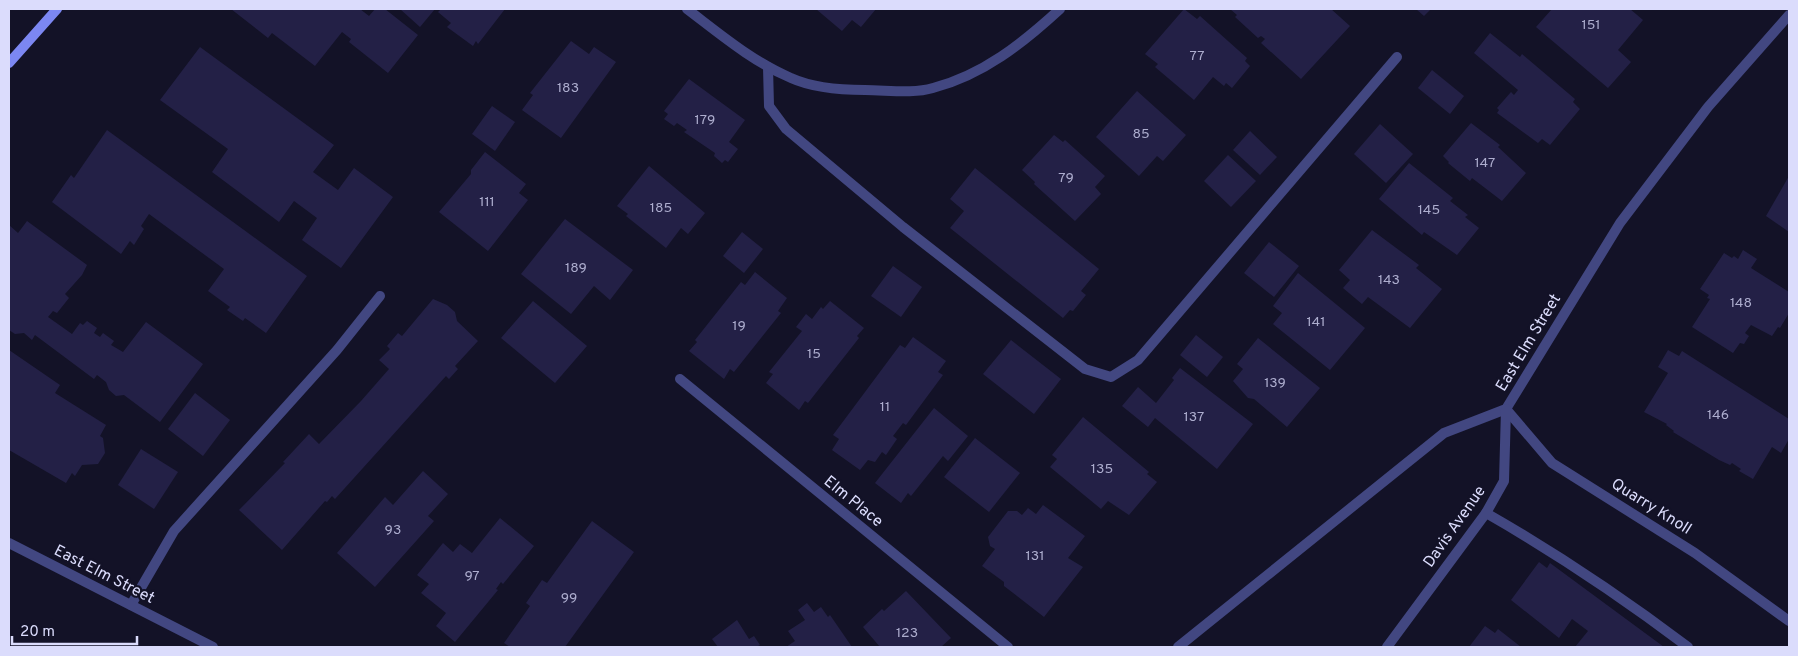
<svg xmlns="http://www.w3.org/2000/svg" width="1798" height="656" font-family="Overpass,sans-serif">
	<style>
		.building { fill: #232046 }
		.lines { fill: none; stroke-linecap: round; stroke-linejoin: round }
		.service { stroke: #424781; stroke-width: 10 }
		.minor { stroke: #424781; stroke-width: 10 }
		.secondary { stroke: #7c87f2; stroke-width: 10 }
		.labels { text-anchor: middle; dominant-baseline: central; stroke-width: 4.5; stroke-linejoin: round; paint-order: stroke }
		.number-label { font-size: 14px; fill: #adadce }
		.street-label { font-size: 16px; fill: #dbdcfc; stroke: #131227 }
	</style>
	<rect width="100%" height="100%" fill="#131227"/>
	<g class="building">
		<path d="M231,9H360L369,16L375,9H385L418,35L388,73L349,42L351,39L342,32L315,66L272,33L268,38Z"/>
		<path d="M400,9H435L420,27Z"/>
		<path d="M441,9H505L478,44L476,41L473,46L447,27L451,23L438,12Z"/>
		<path d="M816,9H876L861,27L852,20L842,31Z"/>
		<path d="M1184,9L1197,19L1200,16L1247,58L1245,61L1250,66L1232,88L1226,83L1224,86L1213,77L1194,100L1155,67L1158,64L1145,54Z"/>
		<path d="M1230,9H1331L1350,26L1301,79L1261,43L1265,39L1261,36L1258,38L1235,17L1237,15Z"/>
		<path d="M1416,9H1431L1424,16Z"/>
		<path d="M1552,9H1630L1643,20L1618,50L1631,62L1608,88L1536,27Z"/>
		<path d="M1490,33L1520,57L1522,54L1575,99L1573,102L1580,109L1550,145L1542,139L1538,143L1497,113L1499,110L1497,108L1511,92L1514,95L1518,90L1474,53Z"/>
		<path d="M571,41L589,54L594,47L616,62L561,138L522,110L533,95L530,93Z"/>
		<path d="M200,47L334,145L313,172L338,190L354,168L393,197L341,268L302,240L317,218L294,201L279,222L212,172L228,149L160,100Z"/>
		<path d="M1432,70L1464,96L1450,114L1418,88Z"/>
		<path d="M689,79L745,120L729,142L738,149L728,162L725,160L722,163L714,156L715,153L684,132L687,130L677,123L674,126L664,119L668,114L664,111Z"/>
		<path d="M1137,91L1186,135L1163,161L1157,156L1139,176L1096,137Z"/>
		<path d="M492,106L515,122L495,151L472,134Z"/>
		<path d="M1471,123L1500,145L1498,147L1526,173L1502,201L1472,178L1470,181L1448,163L1449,162L1443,156Z"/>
		<path d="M1380,124L1413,154L1386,183L1354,154Z"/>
		<path d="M107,130L307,276L266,333L245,318L243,321L227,310L230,307L208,291L224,269L149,214L141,226L144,229L134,245L130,241L121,254L52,202L71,175L74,178Z"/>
		<path d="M1250,131L1277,157L1260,175L1233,150Z"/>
		<path d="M1054,135L1063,142L1065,140L1105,176L1095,187L1101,194L1075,221L1034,184L1035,182L1022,170Z"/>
		<path d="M485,152L526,184L519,193L528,200L488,251L439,212L471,174V170Z"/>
		<path d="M1228,155L1256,181L1231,207L1204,181Z"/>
		<path d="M1409,163L1453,198L1450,201L1468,215L1465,217L1479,228L1457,255L1424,232L1422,235L1379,199Z"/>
		<path d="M649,166L705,213L688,234L681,228L666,248L626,216L628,214L617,206Z"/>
		<path d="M975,168L1099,269L1081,291L1086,295L1073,311L1070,310L1063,318L950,228L964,211L950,199Z"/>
		<path d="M1789,176V232L1766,216Z"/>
		<path d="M565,219L633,270L610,300L594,286L571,314L521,274Z"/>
		<path d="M27,221L87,265L82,275L65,294L69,298L57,313L53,311L48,317L72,334L80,323L83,325L87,321L97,328L94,333L100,337L103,333L114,341L111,345L123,352L146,322L203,364L160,422L124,395L116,396L109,390L106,382L97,375L94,379L35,335L32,340L24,333L15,334L9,330V225L18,233Z"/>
		<path d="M1372,230L1419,265L1416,268L1442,289L1410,328L1368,297L1362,304L1343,288L1350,280L1339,270Z"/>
		<path d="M742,232L763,249L744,273L723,256Z"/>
		<path d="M1269,242L1299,266L1274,297L1244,273Z"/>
		<path d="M1743,250L1757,259L1751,268L1789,292V313L1780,328L1778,327L1772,336L1751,325L1745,333L1749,336L1744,344L1740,343L1733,353L1692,327L1710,299L1707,298L1709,295L1700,289L1724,253L1732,258L1734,256L1738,259Z"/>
		<path d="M893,266L922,287L901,317L871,296Z"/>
		<path d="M755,272L787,298L778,311L781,313L734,372L730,369L724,379L689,351L697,342L695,340L741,282L745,285Z"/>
		<path d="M1298,273L1365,328L1330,370L1273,324L1282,313L1273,306Z"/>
		<path d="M433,299L447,305L455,312L457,321L478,341L455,366L458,369L449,379L446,376L335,499L332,496L327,502L325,501L282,550L239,510L285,463L283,462L309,434L319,444L361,401L389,369L379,360L390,349L387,346L398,333L402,336Z"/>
		<path d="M533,301L587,346L555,383L501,338Z"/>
		<path d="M830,301L864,328L857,336L859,338L808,403L805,401L799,410L766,383L773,374L769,372L802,331L796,327L806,314L812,319L821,307L823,309Z"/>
		<path d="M1196,335L1223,357L1207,377L1180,355Z"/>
		<path d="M913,337L946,361L938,372L943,375L906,425L903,423L893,436L897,439L886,455L882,452L875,462L868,460L860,470L832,450L839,439L833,435L900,345L905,348Z"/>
		<path d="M1258,338L1320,388L1287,427L1254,399L1248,398L1233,381L1243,369L1237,364Z"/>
		<path d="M1011,340L1061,379L1034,414L983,374Z"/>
		<path d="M9,350L60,385L55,393L106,425L100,436L103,438L105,453L98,464L82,465L75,476L72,473L66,483L9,450Z"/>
		<path d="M1668,350L1679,356L1682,351L1789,419V439L1781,453L1772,447L1753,479L1739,471L1741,469L1732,463L1730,465L1719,460L1673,432L1674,431L1666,425L1667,424L1644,412L1668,373L1658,367Z"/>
		<path d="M1180,368L1253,424L1217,469L1155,418L1148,427L1122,406L1138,387L1156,403L1174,380L1172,378Z"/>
		<path d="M195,393L230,420L203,456L168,429Z"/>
		<path d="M934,408L968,436L948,461L943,456L911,496L908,493L901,503L875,483Z"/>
		<path d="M1083,417L1149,472L1147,474L1157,482L1129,515L1108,501L1101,509L1050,467L1057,459L1052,455Z"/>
		<path d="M975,438L1020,473L989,512L944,477Z"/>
		<path d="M141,449L178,472L154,509L118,485Z"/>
		<path d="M423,471L448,494L428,516L434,521L375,587L337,553L385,497L393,505Z"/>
		<path d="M1043,505L1085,536L1068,558L1083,567L1044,617L1004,586V582L982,566L995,549L990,546L988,537L1008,511H1017L1022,515L1028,508L1036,514Z"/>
		<path d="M500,518L534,546L503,584L501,582L496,589L498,590L455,642L436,626L446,613L421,593L429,584L417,575L443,543L453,552L460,544L472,553Z"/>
		<path d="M592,521L634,552L565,647H510L504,643L530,606L526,603L542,580L547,583Z"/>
		<path d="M1539,562L1547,568L1550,563L1664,647H1575L1588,631L1572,619L1559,638L1511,600Z"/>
		<path d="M906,591L951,638L941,647H880L863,627L882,609L884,611Z"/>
		<path d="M807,603L814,612L821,607L828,617L830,615L852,647H786L795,641L788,631L805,620L798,610Z"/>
		<path d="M737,620L749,639L754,636L760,645L756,647H718L712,639Z"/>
		<path d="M1485,626L1495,633L1498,629L1521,647H1469Z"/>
	</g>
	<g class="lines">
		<g class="service">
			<path d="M768,67L769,106L786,129L903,227L1085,369L1111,377L1138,360L1397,57"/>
			<path d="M1486,513C1556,553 1623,598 1688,647"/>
			<path d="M131,605L174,531L337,350L380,296"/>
		</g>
		<g class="minor">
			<path d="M687,9C720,34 753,62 791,78C813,88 842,90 865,90C887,90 913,94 933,88C983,75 1023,43 1060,9"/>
			<path d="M680,379L1008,647"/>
			<path d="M1506,409L1552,463L1695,553L1789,621"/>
			<path d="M9,543L213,647"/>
			<path d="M1178,647L1444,433L1506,409L1620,223L1708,107L1789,15"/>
			<path d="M1387,647L1486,513L1504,481L1506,409"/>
		</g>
		<path class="secondary" d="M9,63L57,9"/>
	</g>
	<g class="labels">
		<g class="number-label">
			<text x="1591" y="25">151</text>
			<text x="1197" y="56">77</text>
			<text x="568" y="88">183</text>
			<text x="705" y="120">179</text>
			<text x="1141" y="134">85</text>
			<text x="1485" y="163">147</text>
			<text x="1066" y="178">79</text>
			<text x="487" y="202">111</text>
			<text x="661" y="208">185</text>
			<text x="1429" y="210">145</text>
			<text x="576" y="268">189</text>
			<text x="1389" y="280">143</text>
			<text x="1741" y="303">148</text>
			<text x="1316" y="322">141</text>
			<text x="739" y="326">19</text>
			<text x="814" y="354">15</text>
			<text x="1275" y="383">139</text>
			<text x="885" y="407">11</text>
			<text x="1718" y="415">146</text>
			<text x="1194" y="417">137</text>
			<text x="1102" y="469">135</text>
			<text x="393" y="530">93</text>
			<text x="1035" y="556">131</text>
			<text x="472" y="576">97</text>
			<text x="569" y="598">99</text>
			<text x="907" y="633">123</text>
		</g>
		<g class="street-label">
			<text transform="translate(1529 343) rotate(-59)">East Elm Street</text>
			<text transform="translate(853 502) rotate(39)">Elm Place</text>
			<text transform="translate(1651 507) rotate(32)">Quarry Knoll</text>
			<text transform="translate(1455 527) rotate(-55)">Davis Avenue</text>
			<text transform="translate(104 575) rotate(27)">East Elm Street</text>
		</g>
	</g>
	<rect width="1798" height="656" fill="none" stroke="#dbdcfc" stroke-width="20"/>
	<path d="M12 636v8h125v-8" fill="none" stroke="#dbdcfc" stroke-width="2.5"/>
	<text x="20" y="636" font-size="15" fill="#dbdcfc" stroke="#131227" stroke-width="4" paint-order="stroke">20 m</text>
</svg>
